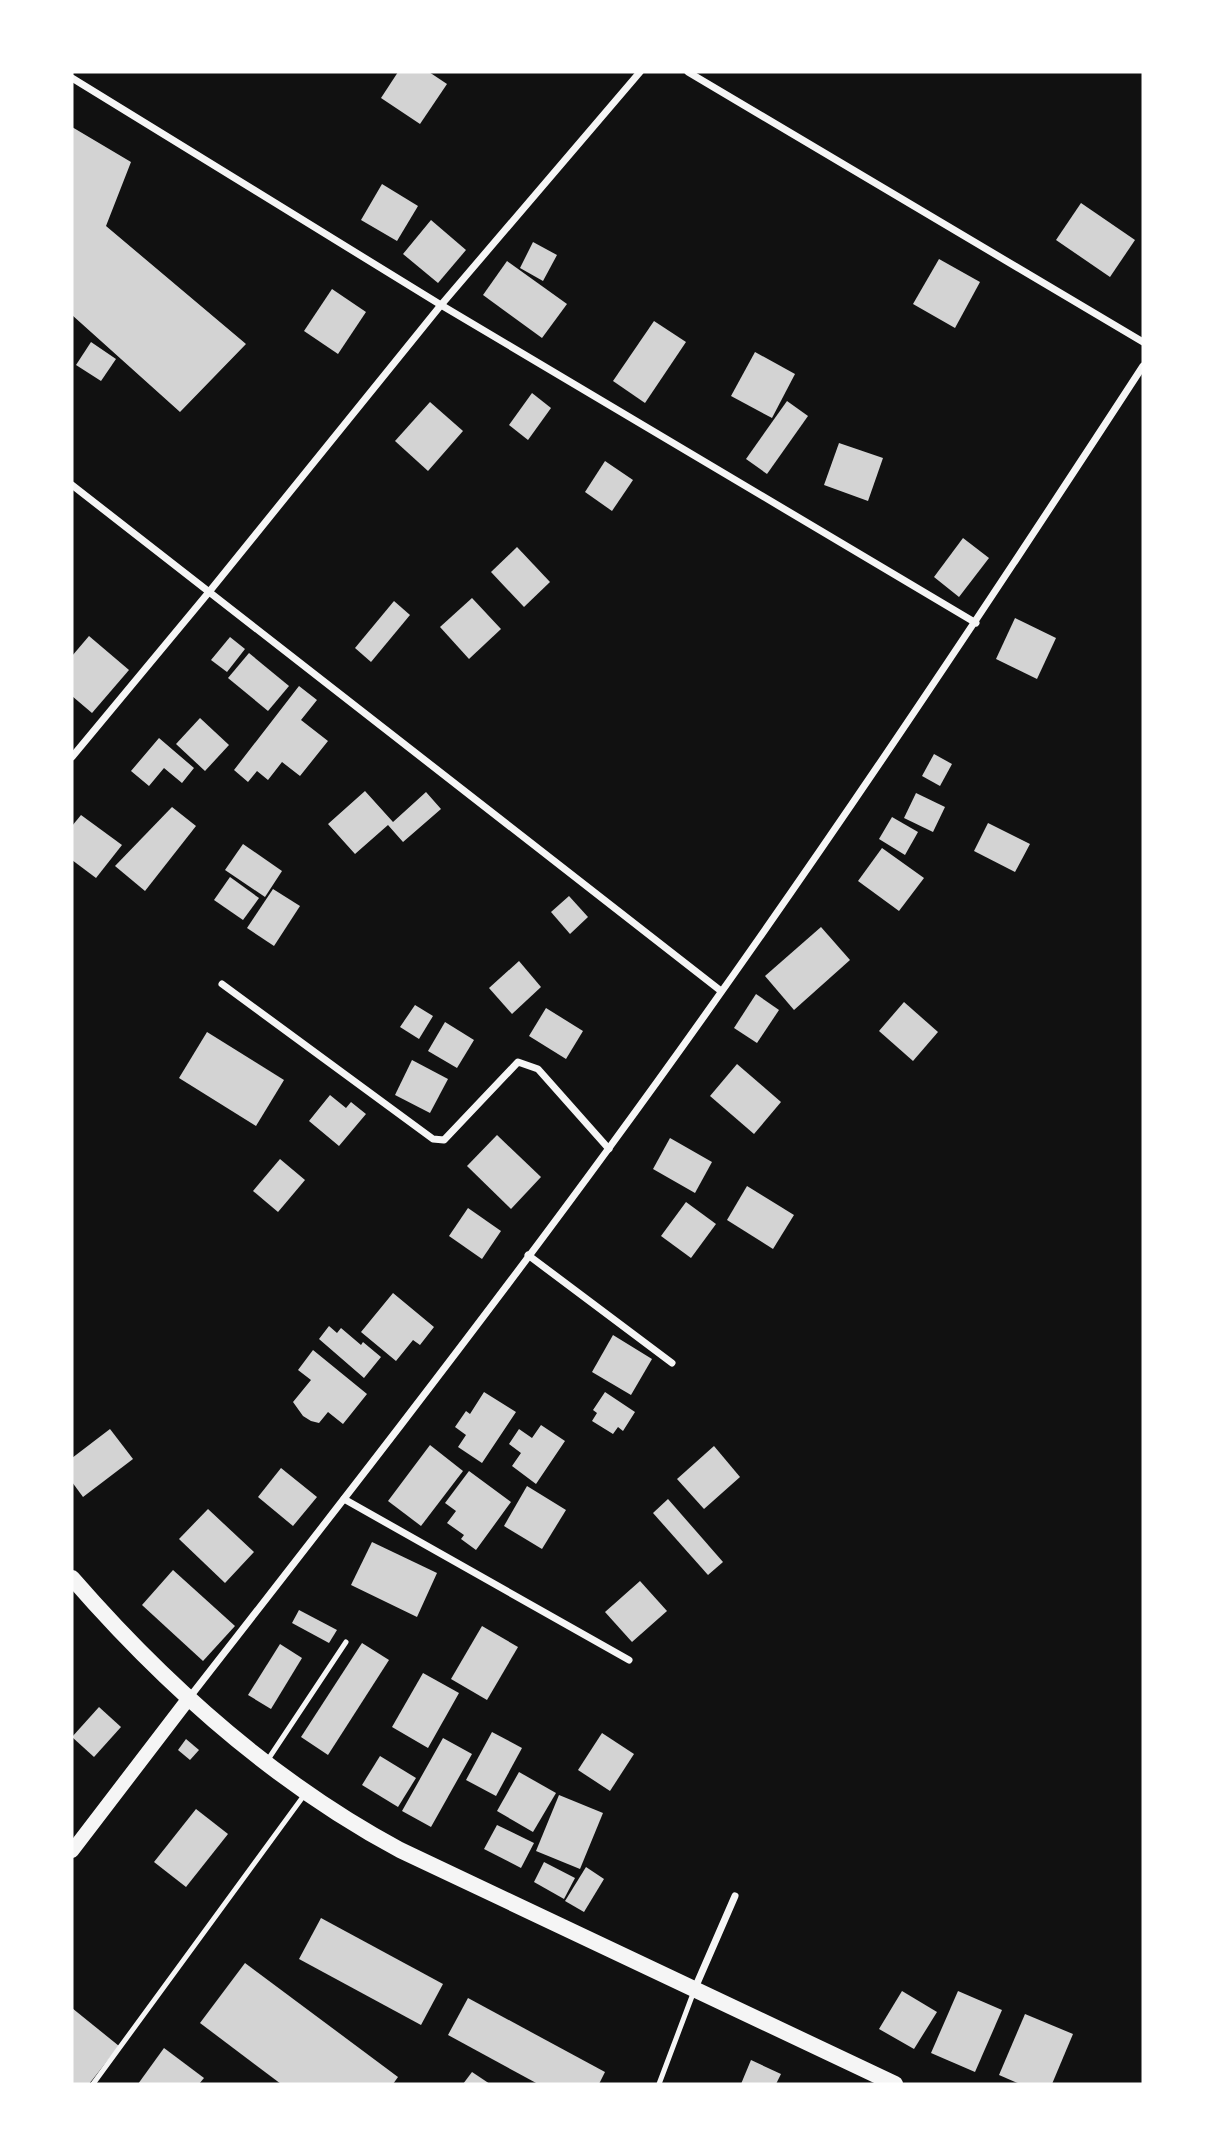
<svg xmlns="http://www.w3.org/2000/svg" width="1215" height="2156" font-family="'Nunito Sans',sans-serif">
	<style>
		.building { fill: #d3d3d3 }
		.lines { fill: none; stroke-linecap: round; stroke-linejoin: round }
		.service { stroke: #f5f5f5; stroke-width: 5 }
		.minor { stroke: #f5f5f5; stroke-width: 7 }
		.secondary { stroke: #f5f5f5; stroke-width: 14 }
		.primary { stroke: #f5f5f5; stroke-width: 16 }
	</style>
	<rect width="100%" height="100%" fill="#111"/>
	<g class="building">
		<path d="M398,72H429L447,84L420,124L381,98Z"/>
		<path d="M72,127L131,162L106,226L246,344L180,412L72,315Z"/>
		<path d="M382,184L418,206L397,241L361,220Z"/>
		<path d="M1081,203L1135,240L1110,277L1056,240Z"/>
		<path d="M431,220L466,250L438,283L403,254Z"/>
		<path d="M533,242L557,255L543,281L520,268Z"/>
		<path d="M939,259L980,282L955,328L913,304Z"/>
		<path d="M507,261L567,304L542,338L483,295Z"/>
		<path d="M332,289L366,312L338,354L304,331Z"/>
		<path d="M654,321L686,342L645,403L613,381Z"/>
		<path d="M91,342L116,359L101,381L76,365Z"/>
		<path d="M755,352L795,374L772,418L731,396Z"/>
		<path d="M532,393L551,408L528,440L509,425Z"/>
		<path d="M787,401L808,416L767,474L746,459Z"/>
		<path d="M430,402L463,431L428,471L395,441Z"/>
		<path d="M839,443L883,458L868,501L824,485Z"/>
		<path d="M605,461L633,480L612,511L585,492Z"/>
		<path d="M963,538L989,558L959,597L934,577Z"/>
		<path d="M517,547L550,582L524,607L491,572Z"/>
		<path d="M472,598L501,629L469,659L440,627Z"/>
		<path d="M394,601L410,615L371,662L355,648Z"/>
		<path d="M1015,618L1056,638L1037,679L996,659Z"/>
		<path d="M89,636L129,670L92,713L72,696V656Z"/>
		<path d="M230,637L245,649L227,672L211,660Z"/>
		<path d="M249,653L289,686L268,711L228,678Z"/>
		<path d="M299,686L317,700L301,720L328,741L300,776L282,762L268,780L257,771L248,782L234,770Z"/>
		<path d="M200,718L229,745L205,771L176,744Z"/>
		<path d="M159,738L194,768L182,783L164,768L149,786L131,771Z"/>
		<path d="M934,754L952,764L940,786L922,776Z"/>
		<path d="M365,791L393,822L426,792L441,809L403,842L388,825L355,854L328,824Z"/>
		<path d="M916,793L945,807L933,832L904,818Z"/>
		<path d="M172,807L196,826L145,891L115,866Z"/>
		<path d="M81,815L122,845L96,878L72,860V826Z"/>
		<path d="M892,817L918,832L905,855L879,839Z"/>
		<path d="M988,823L1030,844L1015,872L974,851Z"/>
		<path d="M243,844L282,871L265,897L225,870Z"/>
		<path d="M882,848L924,878L899,911L858,881Z"/>
		<path d="M230,877L259,898L243,920L214,900Z"/>
		<path d="M273,889L300,906L274,946L247,928Z"/>
		<path d="M569,896L588,917L570,934L551,912Z"/>
		<path d="M821,927L850,960L794,1010L765,976Z"/>
		<path d="M519,961L541,987L512,1014L489,988Z"/>
		<path d="M756,994L779,1010L757,1043L734,1028Z"/>
		<path d="M904,1002L938,1032L913,1061L879,1031Z"/>
		<path d="M415,1005L433,1016L419,1039L400,1027Z"/>
		<path d="M546,1008L583,1031L566,1059L529,1036Z"/>
		<path d="M445,1022L474,1040L457,1068L428,1051Z"/>
		<path d="M207,1032L284,1080L256,1126L179,1078Z"/>
		<path d="M412,1060L448,1079L430,1113L395,1095Z"/>
		<path d="M737,1064L781,1102L754,1134L710,1096Z"/>
		<path d="M330,1095L346,1108L351,1102L366,1114L339,1146L309,1121Z"/>
		<path d="M497,1135L541,1177L511,1209L467,1166Z"/>
		<path d="M670,1138L712,1162L695,1193L653,1169Z"/>
		<path d="M280,1159L305,1180L278,1212L253,1191Z"/>
		<path d="M747,1186L794,1215L773,1249L727,1220Z"/>
		<path d="M686,1202L716,1224L691,1258L661,1236Z"/>
		<path d="M468,1208L501,1231L482,1259L449,1236Z"/>
		<path d="M393,1293L434,1327L420,1345L413,1340L396,1361L361,1332Z"/>
		<path d="M329,1326L337,1333L341,1328L361,1345L363,1342L381,1357L364,1378L319,1339Z"/>
		<path d="M613,1335L652,1359L631,1395L592,1372Z"/>
		<path d="M313,1350L367,1394L343,1424L328,1412L319,1423L311,1421L303,1416L293,1402L311,1380L298,1370Z"/>
		<path d="M484,1392L516,1412L482,1463L458,1447L466,1435L455,1427L466,1411L470,1414Z"/>
		<path d="M605,1392L635,1412L623,1431L618,1427L613,1434L592,1421L597,1413L593,1410Z"/>
		<path d="M541,1425L565,1441L536,1484L512,1466L521,1453L509,1444L519,1429L532,1438Z"/>
		<path d="M110,1429L133,1459L83,1497L72,1482V1458Z"/>
		<path d="M430,1445L463,1471L421,1526L388,1501Z"/>
		<path d="M714,1446L740,1477L704,1509L677,1479Z"/>
		<path d="M281,1468L317,1497L293,1526L258,1497Z"/>
		<path d="M469,1471L511,1502L476,1550L461,1539L464,1535L447,1523L456,1511L445,1503Z"/>
		<path d="M527,1486L566,1510L542,1549L504,1526Z"/>
		<path d="M668,1499L723,1562L708,1575L653,1513Z"/>
		<path d="M208,1509L254,1552L225,1583L179,1539Z"/>
		<path d="M372,1542L437,1573L417,1617L351,1585Z"/>
		<path d="M173,1570L235,1626L203,1661L142,1605Z"/>
		<path d="M640,1581L667,1611L632,1642L605,1612Z"/>
		<path d="M299,1610L337,1630L329,1643L292,1623Z"/>
		<path d="M482,1626L518,1647L487,1700L451,1679Z"/>
		<path d="M362,1643L389,1660L328,1755L301,1737Z"/>
		<path d="M280,1644L302,1658L271,1709L248,1695Z"/>
		<path d="M423,1673L459,1693L428,1748L392,1727Z"/>
		<path d="M99,1707L121,1727L94,1757L72,1737Z"/>
		<path d="M492,1732L522,1748L496,1796L466,1780Z"/>
		<path d="M602,1733L634,1754L610,1791L578,1770Z"/>
		<path d="M443,1738L472,1754L431,1827L402,1811Z"/>
		<path d="M186,1739L199,1750L190,1760L178,1750Z"/>
		<path d="M380,1756L416,1778L398,1807L362,1785Z"/>
		<path d="M519,1772L556,1793L533,1832L497,1811Z"/>
		<path d="M559,1795L603,1813L580,1869L536,1851Z"/>
		<path d="M196,1809L228,1834L186,1887L154,1862Z"/>
		<path d="M497,1825L534,1843L521,1868L484,1849Z"/>
		<path d="M544,1862L575,1878L564,1899L534,1882Z"/>
		<path d="M586,1867L604,1879L584,1912L565,1901Z"/>
		<path d="M321,1918L443,1984L421,2025L299,1959Z"/>
		<path d="M245,1963L398,2077L393,2084H281L200,2023Z"/>
		<path d="M902,1991L937,2012L914,2049L879,2029Z"/>
		<path d="M958,1991L1002,2010L975,2072L931,2053Z"/>
		<path d="M468,1998L605,2072L599,2084H538L448,2035Z"/>
		<path d="M72,2008L119,2046L89,2084H72Z"/>
		<path d="M1025,2014L1073,2034L1052,2084H1020L999,2075Z"/>
		<path d="M164,2048L204,2078L199,2084H138Z"/>
		<path d="M751,2060L781,2074L776,2084H741Z"/>
		<path d="M472,2072L490,2084H463Z"/>
	</g>
	<g class="lines">
		<g class="service">
			<path d="M267,1761L346,1642"/>
			<path d="M93,2084L305,1794"/>
			<path d="M659,2084L694,1991"/>
		</g>
		<g class="minor">
			<path d="M688,72L1143,342"/>
			<path d="M72,78L441,305L976,623"/>
			<path d="M72,485L721,991"/>
			<path d="M72,757L209,592L441,305L640,72"/>
			<path d="M222,984L433,1139L444,1140L518,1062L538,1069L609,1149"/>
			<path d="M528,1255L672,1363"/>
			<path d="M344,1499L629,1660"/>
			<path d="M189,1698C331,1516 473,1334 609,1148C796,893 971,630 1143,366"/>
			<path d="M695,1988L735,1896"/>
		</g>
		<path class="secondary" d="M72,1851L189,1698"/>
		<path class="primary" d="M72,1578C166,1686 273,1782 400,1850L895,2084"/>
	</g>
	<rect width="1215" height="2156" fill="none" stroke="#ffffff" stroke-width="147"/>
</svg>
